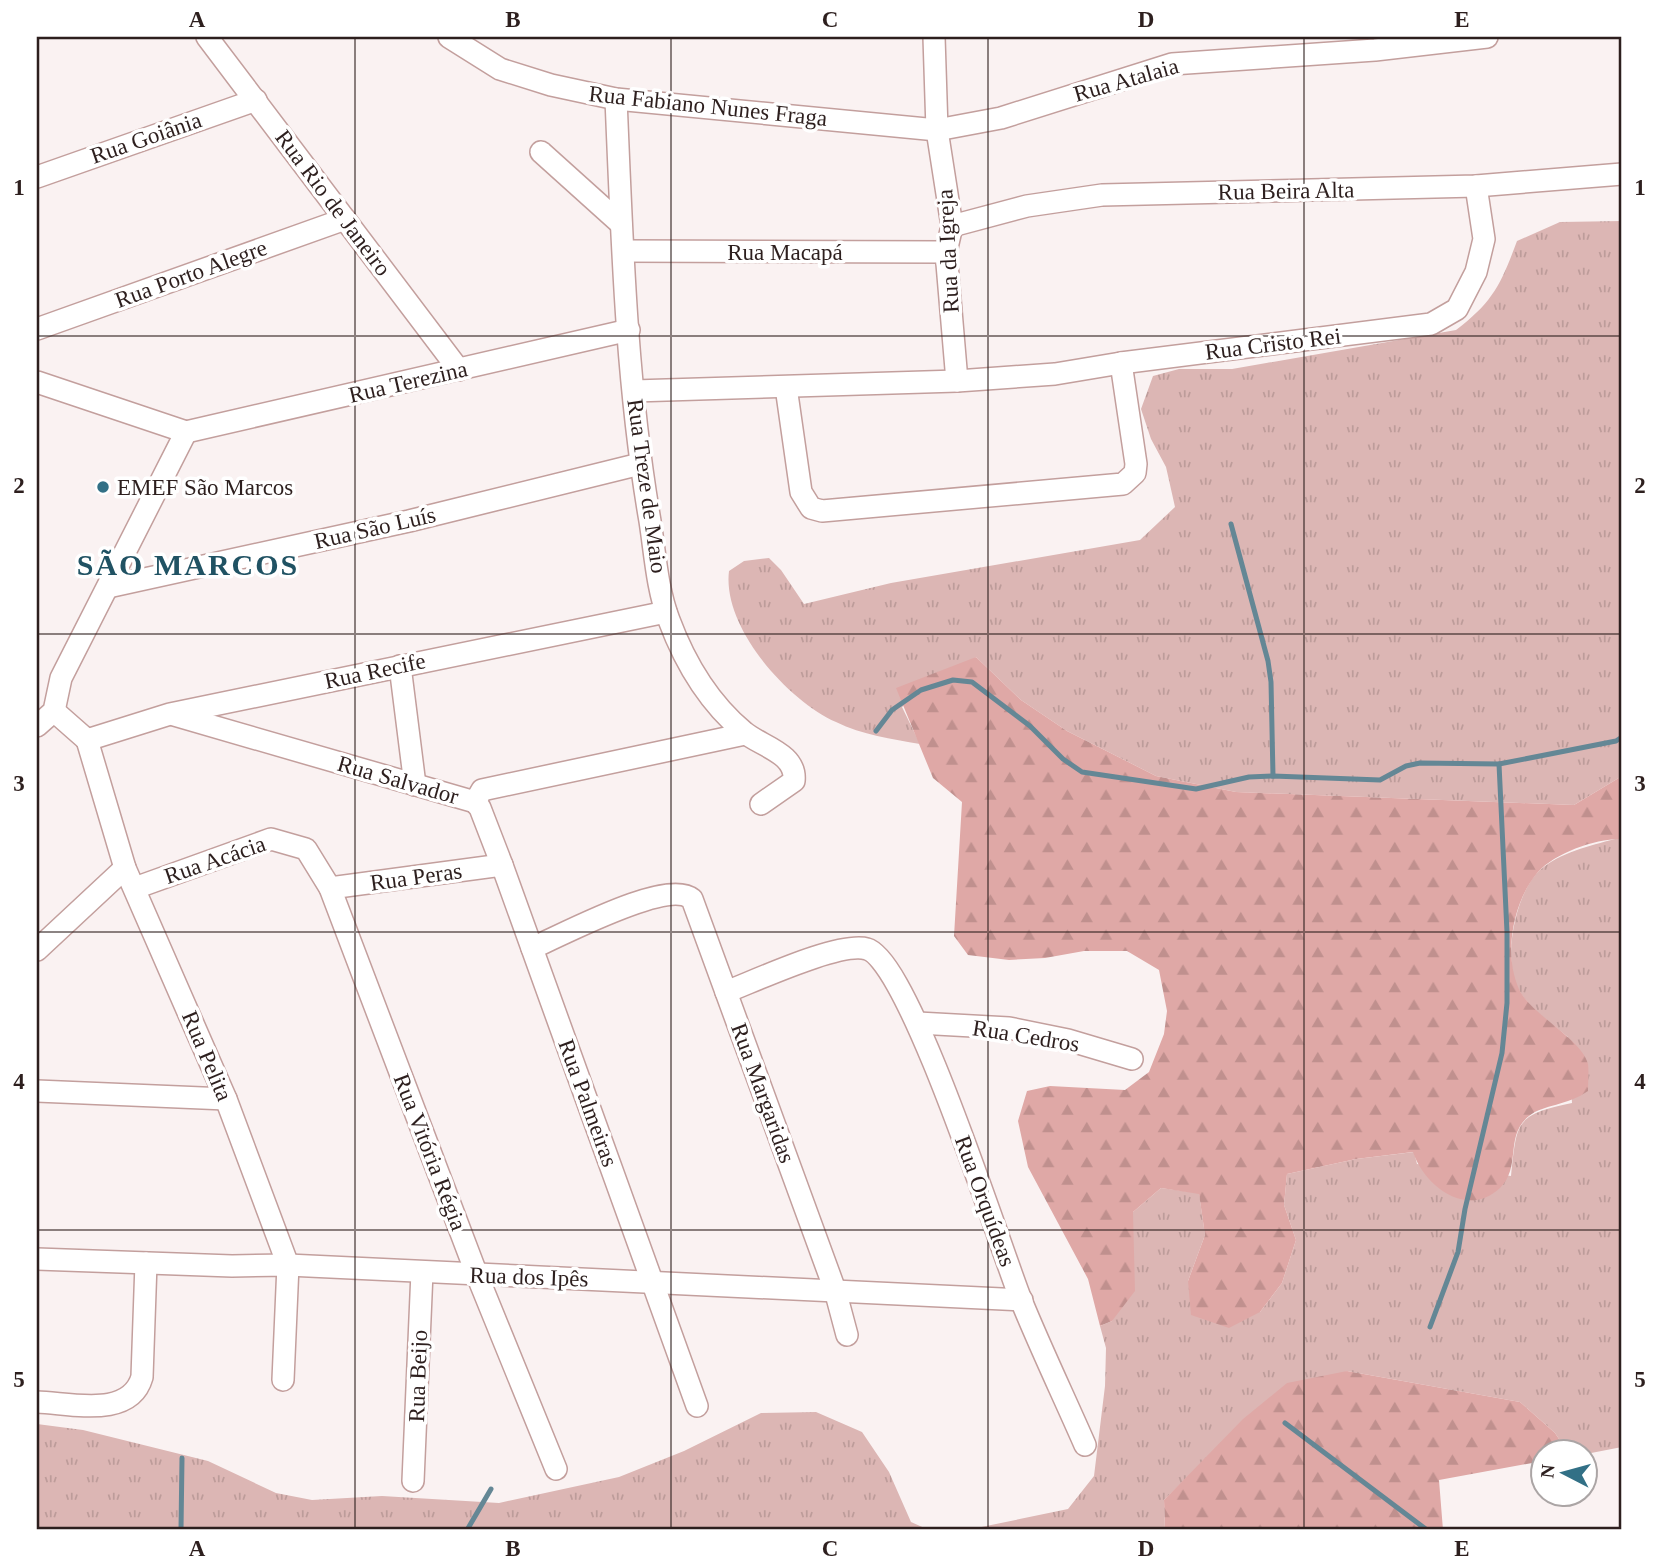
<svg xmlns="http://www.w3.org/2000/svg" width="1659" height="1567" font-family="Georgia,serif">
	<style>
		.grass { fill: url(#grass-tufts) }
		.forest { fill: url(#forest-firs) }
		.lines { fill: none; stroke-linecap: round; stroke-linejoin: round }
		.stream { stroke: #648795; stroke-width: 5 }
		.minor-casing { stroke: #c39f9d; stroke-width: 24 }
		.minor { stroke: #fff; stroke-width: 21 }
		.grid { fill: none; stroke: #2d1f1e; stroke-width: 2; stroke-opacity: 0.55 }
		.poi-dot { fill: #327086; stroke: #fff; stroke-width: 2.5 }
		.labels { text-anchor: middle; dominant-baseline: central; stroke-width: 7; stroke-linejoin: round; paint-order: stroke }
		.street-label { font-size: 23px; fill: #2d1f1e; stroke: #fff }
		.poi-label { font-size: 23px; fill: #2d1f1e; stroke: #fff; text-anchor: start }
		.district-label { font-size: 30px; font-weight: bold; letter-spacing: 2px; fill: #205263; stroke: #fff }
		.neatline { fill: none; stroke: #2d1f1e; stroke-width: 2.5 }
		.grid-label { font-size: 23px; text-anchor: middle; font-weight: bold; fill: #2d1f1e }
	</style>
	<defs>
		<pattern id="grass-tufts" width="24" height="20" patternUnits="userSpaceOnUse" patternTransform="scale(1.75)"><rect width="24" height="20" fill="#dcb6b4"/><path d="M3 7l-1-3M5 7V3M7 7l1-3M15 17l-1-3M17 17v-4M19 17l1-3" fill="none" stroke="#bd9c9a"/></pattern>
		<pattern id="forest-firs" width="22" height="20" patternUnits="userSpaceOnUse" patternTransform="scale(1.75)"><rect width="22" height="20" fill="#dfa8a6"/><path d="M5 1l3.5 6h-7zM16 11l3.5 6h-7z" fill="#c0908e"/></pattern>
	</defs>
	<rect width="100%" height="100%" fill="#faf2f2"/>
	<g class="grass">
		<path d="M1622,221V776L1574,805L1236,792L1156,776L1067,731L1021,700L976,657L902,707L920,744C892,739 862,735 836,722C787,700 722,627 729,571L744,561L769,558L781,570L804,604L891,583L1140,540L1175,507L1166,467L1151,439L1141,409L1153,376L1179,369H1232L1456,330C1493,302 1501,284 1517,241L1560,222Z"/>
		<path d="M1615,839H1622V1447L1586,1454L1567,1451L1555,1433L1520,1402L1347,1371L1204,1461L1164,1500L1165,1530H967L1068,1509L1094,1476L1105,1386L1106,1348L1100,1326L1112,1321L1132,1250L1133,1212L1161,1188L1199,1193L1205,1235L1188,1281L1260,1312L1282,1283L1296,1240L1284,1205L1287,1174L1356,1159L1414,1152L1417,1164L1511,1176C1517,1121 1515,1115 1572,1103L1568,1037C1552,1024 1531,1010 1520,992C1501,962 1515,893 1540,870C1561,852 1589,846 1615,839Z"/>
		<path d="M816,1412L862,1432L889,1472L911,1522L929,1530H37V1424L83,1430L208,1461L276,1493L312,1500L382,1496L499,1503L619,1477L684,1451L761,1413Z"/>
	</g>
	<g class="forest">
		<path d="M976,657L1021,700L1067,731L1156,776L1236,792L1574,805L1622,776V839C1597,838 1555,853 1538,872C1513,901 1503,954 1519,989C1530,1014 1582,1039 1588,1064C1589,1072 1588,1083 1588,1091C1567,1106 1544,1104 1529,1116C1504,1136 1522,1166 1500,1188C1467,1219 1424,1186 1413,1152L1356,1159L1287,1174L1284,1205L1296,1240L1282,1283L1260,1312L1229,1328L1191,1315L1188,1281L1205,1235L1199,1194L1161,1188L1133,1212L1135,1291L1112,1321L1100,1326L1088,1279L1028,1167L1018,1121L1027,1091L1050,1086L1125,1090L1149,1072L1164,1034L1167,1011L1159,970L1127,951H1084L1045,958L1009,960L968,955L954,936L962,802L933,778L896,688Z"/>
		<path d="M1347,1371L1520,1402L1555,1433L1567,1451L1544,1452L1543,1461L1439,1480L1443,1530H1165L1164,1500L1243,1419L1287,1383Z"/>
	</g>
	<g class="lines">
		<g class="stream">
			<path d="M1231,524L1268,661L1271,682L1273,776"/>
			<path d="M876,731L892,710L921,690L953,680L972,682L1030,726L1063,759L1082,772L1196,789L1249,777L1273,776L1380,780L1406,766L1420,763L1499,764L1616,741L1622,737"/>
			<path d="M1430,1327L1458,1252L1465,1209L1502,1053L1507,1003V932L1499,764"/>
			<path d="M1285,1423L1427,1530"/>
			<path d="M181,1530L182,1458"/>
			<path d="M467,1530L491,1489"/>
		</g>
		<g class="minor-casing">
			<g id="minor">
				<path d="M207,37L459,370"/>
				<path d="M449,37L500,69L551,85L616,99L937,130L1001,118L1172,64L1375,50L1487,37"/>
				<path d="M934,37L937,130L952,226L946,252L957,381"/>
				<path d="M616,99C622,239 626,382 650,521C655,553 657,589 669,620C685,663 708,702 744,732C760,746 797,753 794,781L761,804"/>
				<path d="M541,152L621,224"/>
				<path d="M37,177L256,100"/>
				<path d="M952,226L1027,206L1102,195L1476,186L1622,174"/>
				<path d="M624,251L946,252"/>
				<path d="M37,329L345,219"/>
				<path d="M37,382L186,432"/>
				<path d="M786,387L801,492L811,508L822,511L1123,484L1135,473L1136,464L1121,363"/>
				<path d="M634,391L957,381L1055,374L1121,363L1431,324L1457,309L1476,272L1484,239L1476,186"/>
				<path d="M186,432L629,330"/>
				<path d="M108,587L409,521L640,464"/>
				<path d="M400,666L415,785"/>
				<path d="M54,711L87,740"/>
				<path d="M174,715L475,802"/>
				<path d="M37,726L54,711L61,678L186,432"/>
				<path d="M87,740L125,868L226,1099L288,1265L283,1380"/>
				<path d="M87,740L170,714L666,612"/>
				<path d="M475,802L480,808L502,865L697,1406"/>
				<path d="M475,802L482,790L745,734"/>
				<path d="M135,888L271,839L306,849L330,888L477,1275L556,1469"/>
				<path d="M330,888L502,865"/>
				<path d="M532,948C561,936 667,878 692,899L835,1290L847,1335"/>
				<path d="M37,950L125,868"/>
				<path d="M726,992C755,981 840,941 867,949C909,960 1000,1247 1021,1300C1041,1349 1064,1397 1085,1445"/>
				<path d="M918,1023L1009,1028L1068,1040L1132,1059"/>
				<path d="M37,1091L226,1099"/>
				<path d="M37,1259L232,1266L288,1265L1022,1300"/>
				<path d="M37,1402C71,1403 130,1419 142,1377L146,1263"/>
				<path d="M413,1481L422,1272"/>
			</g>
		</g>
		<use href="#minor" class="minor"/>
	</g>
	<path class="grid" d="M355,37V1530M671,37V1530M988,37V1530M1304,37V1530M37,336H1622M37,634H1622M37,932H1622M37,1230H1622"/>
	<circle class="poi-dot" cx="103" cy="487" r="7"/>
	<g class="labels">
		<g class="street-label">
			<text transform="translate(1126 80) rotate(-16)">Rua Atalaia</text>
			<text transform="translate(708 106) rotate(6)">Rua Fabiano Nunes Fraga</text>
			<text transform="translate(146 138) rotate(-19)">Rua Goiânia</text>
			<text transform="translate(1286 191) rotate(-1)">Rua Beira Alta</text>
			<text transform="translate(333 203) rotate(53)">Rua Rio de Janeiro</text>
			<text transform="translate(948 251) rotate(-93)">Rua da Igreja</text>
			<text x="785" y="252">Rua Macapá</text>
			<text transform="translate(191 274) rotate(-20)">Rua Porto Alegre</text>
			<text transform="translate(1273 344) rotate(-7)">Rua Cristo Rei</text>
			<text transform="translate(408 382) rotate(-13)">Rua Terezina</text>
			<text transform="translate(647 486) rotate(82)">Rua Treze de Maio</text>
			<text transform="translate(375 528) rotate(-13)">Rua São Luís</text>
			<text transform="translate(375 671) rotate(-12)">Rua Recife</text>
			<text transform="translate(398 780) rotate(16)">Rua Salvador</text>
			<text transform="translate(215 860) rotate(-19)">Rua Acácia</text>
			<text transform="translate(416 877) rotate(-8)">Rua Peras</text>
			<text transform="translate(1026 1036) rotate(9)">Rua Cedros</text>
			<text transform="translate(207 1056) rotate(67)">Rua Pelita</text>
			<text transform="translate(763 1093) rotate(70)">Rua Margaridas</text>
			<text transform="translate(588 1103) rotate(70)">Rua Palmeiras</text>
			<text transform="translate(430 1152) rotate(69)">Rua Vitória Régia</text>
			<text transform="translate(985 1201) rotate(70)">Rua Orquídeas</text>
			<text transform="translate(529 1277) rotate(2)">Rua dos Ipês</text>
			<text transform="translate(418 1376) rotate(-88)">Rua Beijo</text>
		</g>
		<g class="poi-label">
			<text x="117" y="487">EMEF São Marcos</text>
		</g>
		<g class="district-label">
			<text x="188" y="564">SÃO MARCOS</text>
		</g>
	</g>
	<rect width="1659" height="1567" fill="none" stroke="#ffffff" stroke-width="77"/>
	<g transform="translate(1564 1473) rotate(276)"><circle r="33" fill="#ffffff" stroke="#aba5a5" stroke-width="2"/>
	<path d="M0-5L12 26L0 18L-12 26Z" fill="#327086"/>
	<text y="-10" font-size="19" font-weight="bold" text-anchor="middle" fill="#2d1f1e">N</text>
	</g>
	<rect x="38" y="38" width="1582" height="1490" class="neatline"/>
	<g class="grid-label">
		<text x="197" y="27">A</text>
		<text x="513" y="27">B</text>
		<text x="830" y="27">C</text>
		<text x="1146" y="27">D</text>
		<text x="1462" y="27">E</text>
		<text x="19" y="195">1</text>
		<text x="1640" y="195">1</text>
		<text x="19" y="493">2</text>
		<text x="1640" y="493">2</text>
		<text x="19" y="791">3</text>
		<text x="1640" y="791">3</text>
		<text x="19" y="1089">4</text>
		<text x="1640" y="1089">4</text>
		<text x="19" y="1387">5</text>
		<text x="1640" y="1387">5</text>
		<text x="197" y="1556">A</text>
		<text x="513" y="1556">B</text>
		<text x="830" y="1556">C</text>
		<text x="1146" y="1556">D</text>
		<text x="1462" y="1556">E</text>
	</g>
</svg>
